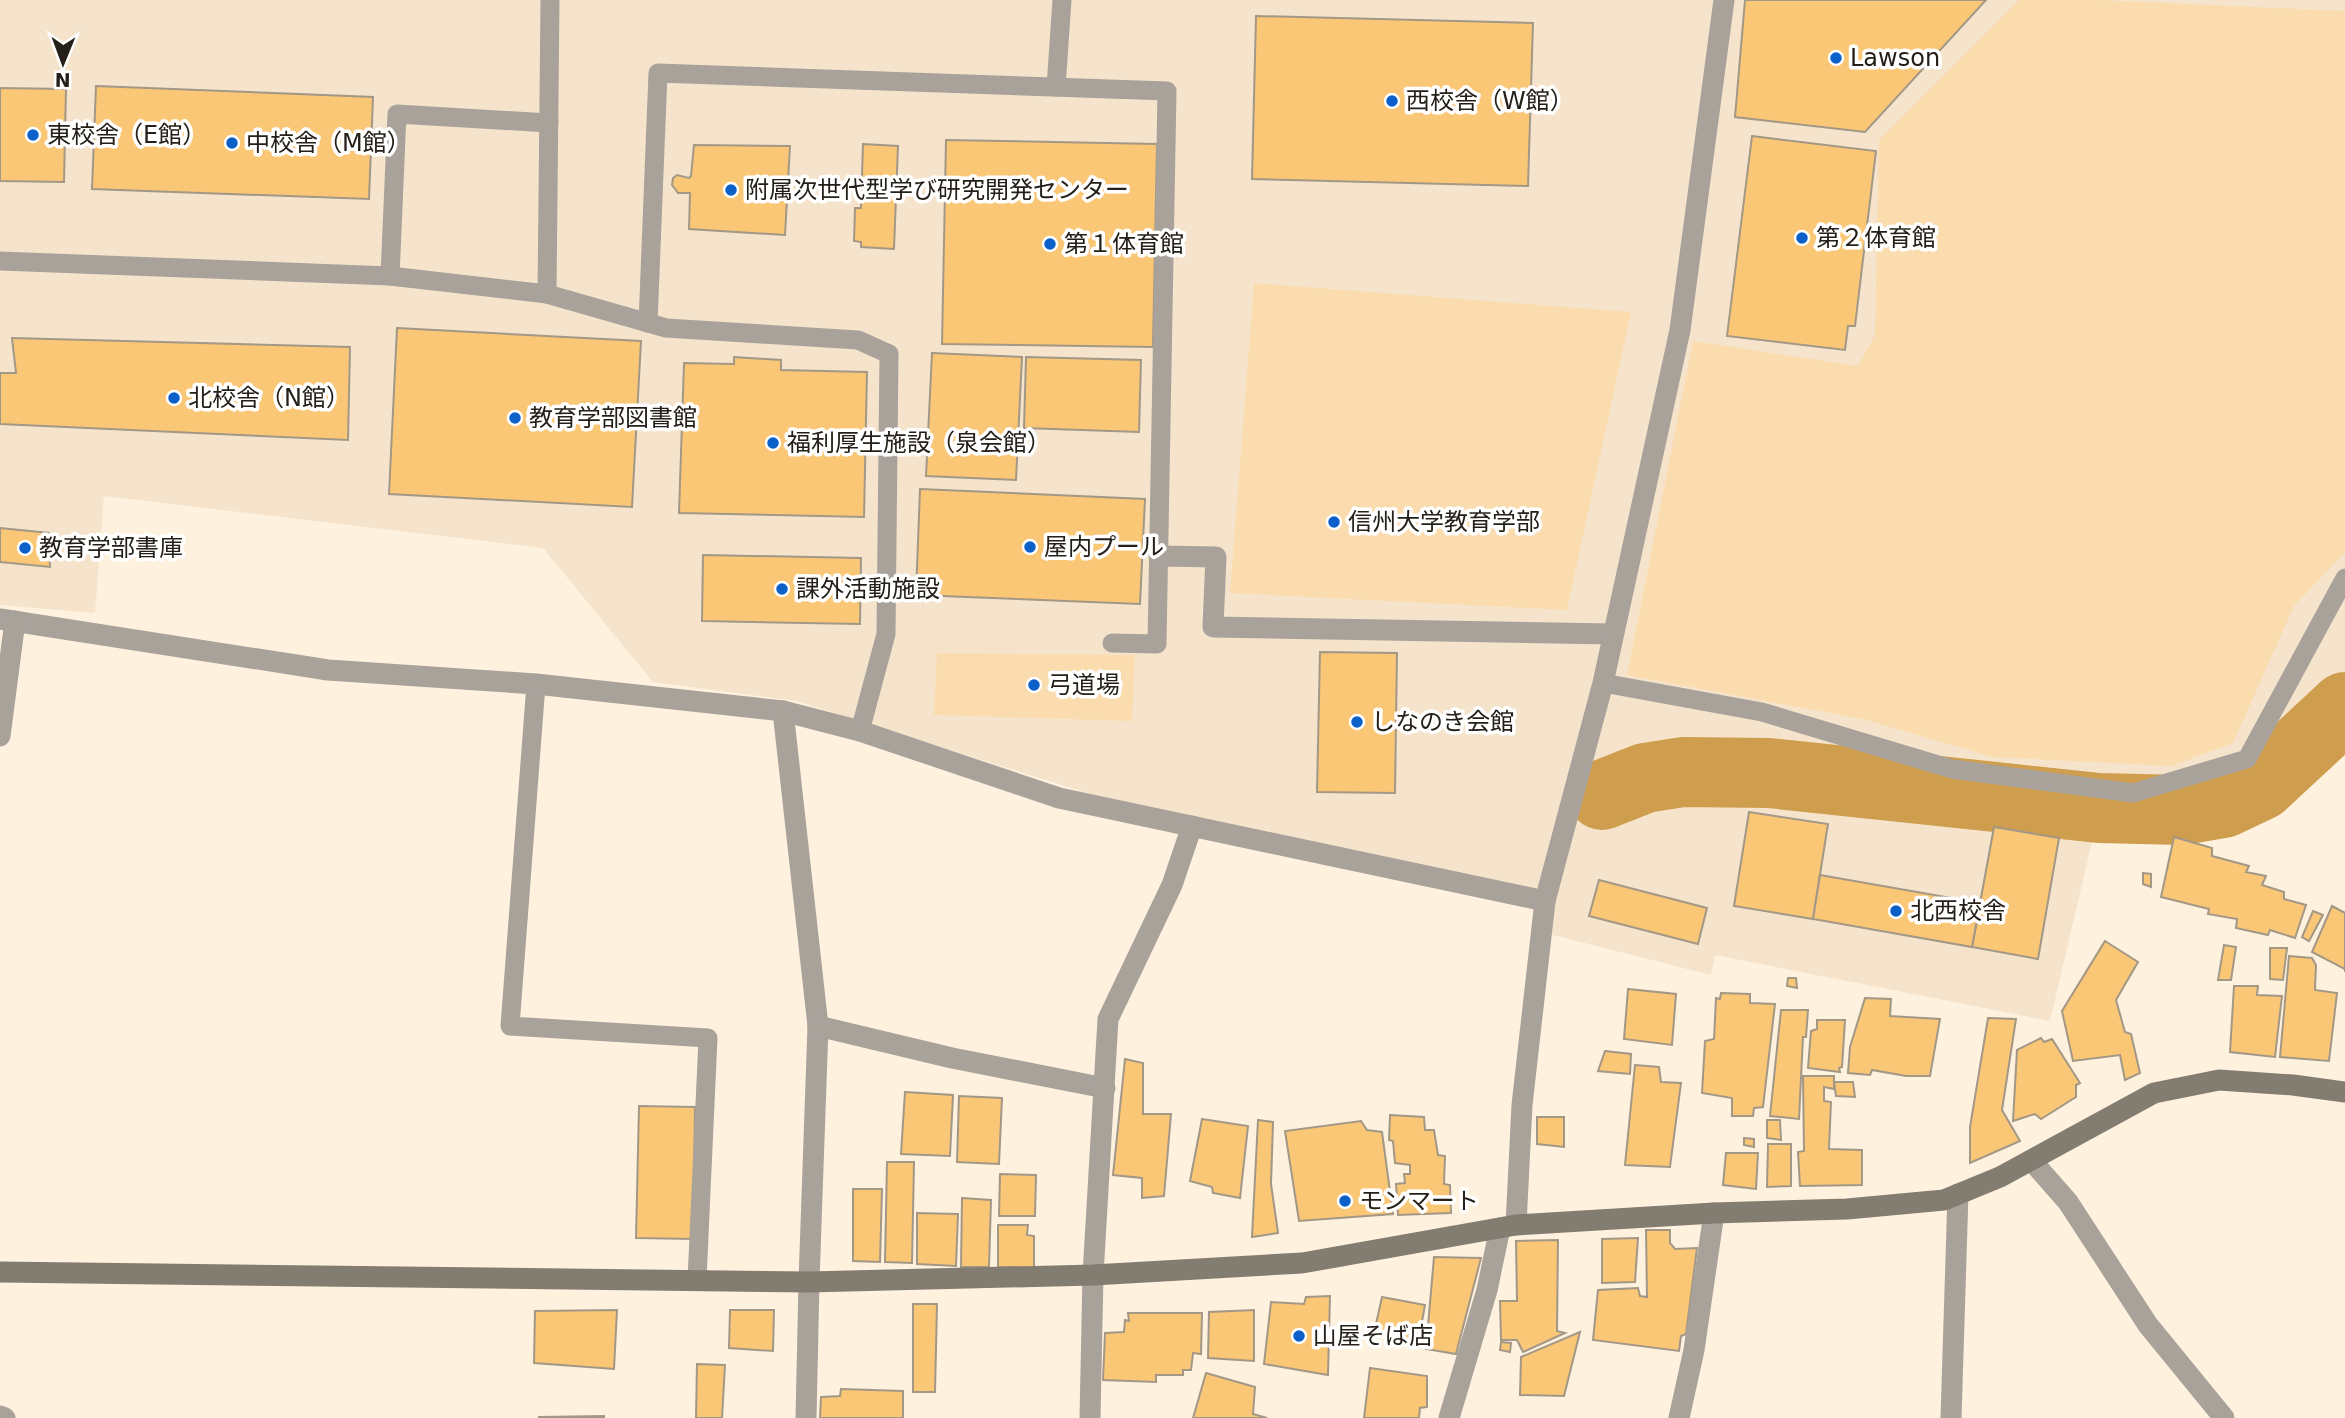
<svg xmlns="http://www.w3.org/2000/svg" width="2345" height="1418" font-family="'DejaVu Sans','Noto Sans JP',sans-serif">
	<style>
		.built { fill: #f5e4cb }
		.green { fill: #fadcaf }
		.lines { fill: none; stroke-linecap: round; stroke-linejoin: round }
		.river { stroke: #ce9d4d; stroke-width: 70 }
		.building { fill: #fac777; stroke: #a39786; stroke-width: 2 }
		.lane { stroke: #a8a29b; stroke-width: 19 }
		.street { stroke: #a8a29b; stroke-width: 21 }
		.secondary { stroke: #837c71; stroke-width: 21 }
		.poi-dot { fill: #0c60ca; stroke: #fff; stroke-width: 2.5 }
		.labels { text-anchor: middle; dominant-baseline: central; stroke-width: 7; stroke-linejoin: round; paint-order: stroke }
		.poi-label { font-size: 24px; fill: #242019; stroke: #fff; text-anchor: start }
	</style>
	<rect width="100%" height="100%" fill="#fef1de"/>
	<path class="built" d="M0,0H2345V678L2214,831L2095,829L2050,1021L1715,955L1711,975L1549,934L1556,896L1103,798L796,701L653,682L543,548L104,496L95,613L0,605Z"/>
	<g class="green">
		<path d="M2019,0H2099L2345,11V552L2294,606L2233,743L2171,766L1992,757L1867,720L1627,675L1693,341L1858,366L1875,335L1879,140Z"/>
		<path d="M1254,283L1631,312L1567,610L1230,593Z"/>
		<path d="M937,653L1135,655L1132,721L934,715Z"/>
	</g>
	<g class="lines">
		<path class="river" d="M1602,795L1645,778L1683,772L1769,773L2099,808L2182,810L2223,803L2261,785L2345,707"/>
	</g>
	<g class="building">
		<path d="M1745,0H1986L1865,132L1735,117Z"/>
		<path d="M1256,16L1533,23L1528,186L1252,179Z"/>
		<path d="M96,86L373,97L369,199L92,189Z"/>
		<path d="M0,88L66,89L64,182L0,181Z"/>
		<path d="M1752,136L1876,151L1855,326H1848L1845,350L1727,336Z"/>
		<path d="M946,140L1157,144L1153,347L942,344Z"/>
		<path d="M863,144L898,146L894,249L861,247V242L854,241L855,208H861Z"/>
		<path d="M694,145L790,146L785,235L689,229L690,193H678L672,185L673,178L677,175L689,178L691,176Z"/>
		<path d="M397,328L641,341L632,507L389,494Z"/>
		<path d="M12,338L350,347L348,440L0,424V373H16Z"/>
		<path d="M932,353L1022,357L1016,480L926,476Z"/>
		<path d="M734,357L781,360V370L867,372L864,517L679,513L684,363L734,364Z"/>
		<path d="M1026,357L1141,360L1139,432L1024,428Z"/>
		<path d="M920,489L1145,499L1140,604L916,595Z"/>
		<path d="M0,528L49,533L50,567L0,562Z"/>
		<path d="M703,555L861,558L860,624L702,621Z"/>
		<path d="M1320,652L1397,653L1395,793L1317,792Z"/>
		<path d="M1749,812L1828,824L1813,919L1734,906Z"/>
		<path d="M1994,827L2059,838L2038,959L1972,947Z"/>
		<path d="M2174,837L2212,848V856L2249,866L2246,872L2266,876L2262,885L2284,892V899L2306,905L2295,938L2270,930L2268,935L2236,928L2237,919L2208,914L2209,909L2161,897Z"/>
		<path d="M2143,873L2151,874V887L2143,884Z"/>
		<path d="M1820,875L1980,903L1972,947L1813,919Z"/>
		<path d="M1599,880L1707,908L1698,944L1589,916Z"/>
		<path d="M2332,906L2345,913V972V969L2312,952Z"/>
		<path d="M2313,911L2323,915L2309,941L2302,937Z"/>
		<path d="M2105,941L2138,962L2116,1000L2125,1032L2131,1034L2140,1073L2125,1080L2120,1055L2073,1061L2062,1011Z"/>
		<path d="M2224,945L2236,947L2231,980H2218Z"/>
		<path d="M2270,948H2287L2283,980L2270,979Z"/>
		<path d="M2289,956L2312,958L2316,965L2315,990L2337,993L2329,1061L2280,1057Z"/>
		<path d="M1788,978H1796L1797,988L1787,986Z"/>
		<path d="M2234,986H2258L2257,995L2282,996L2275,1057L2230,1052Z"/>
		<path d="M1628,989L1676,994L1672,1045L1624,1039Z"/>
		<path d="M1721,993L1750,994V1003L1775,1004L1763,1107L1754,1108L1753,1116H1732V1098L1702,1093L1705,1041L1714,1039L1716,998L1720,999Z"/>
		<path d="M1865,998L1891,999L1890,1016L1940,1019L1930,1076H1906L1872,1070L1870,1075L1848,1073L1850,1047Z"/>
		<path d="M1781,1010H1808L1806,1037H1803L1799,1119L1770,1116Z"/>
		<path d="M1988,1018L2016,1019L2002,1110L2020,1141L1970,1163V1127Z"/>
		<path d="M1817,1020H1845L1842,1067L1839,1068L1840,1072L1808,1068L1811,1031L1817,1029Z"/>
		<path d="M2041,1038L2044,1042L2052,1039L2080,1083L2076,1085V1097L2041,1119L2035,1114L2013,1121L2017,1050Z"/>
		<path d="M1605,1051L1631,1054L1630,1074L1598,1071Z"/>
		<path d="M1125,1059L1143,1063V1114H1171L1164,1196L1142,1198V1178L1113,1175Z"/>
		<path d="M1635,1065L1659,1067L1661,1082L1681,1083L1670,1167L1625,1165Z"/>
		<path d="M1803,1076H1834V1089L1824,1087V1101L1831,1102L1829,1149L1862,1150V1185L1800,1186L1798,1152L1804,1151Z"/>
		<path d="M1834,1082H1853L1855,1097L1836,1096Z"/>
		<path d="M905,1092L953,1095L950,1156L901,1154Z"/>
		<path d="M959,1096L1002,1098L999,1164L957,1162Z"/>
		<path d="M639,1106L695,1107L693,1239L636,1238Z"/>
		<path d="M1390,1115L1424,1117L1425,1130H1434L1438,1155L1445,1156L1444,1184L1450,1185L1451,1213L1398,1215L1396,1184L1405,1183L1404,1174H1410V1165L1395,1163L1393,1141L1389,1140Z"/>
		<path d="M1537,1117H1564V1147L1537,1144Z"/>
		<path d="M1202,1119L1248,1126L1240,1198L1213,1193L1212,1187L1190,1181Z"/>
		<path d="M1258,1120L1273,1122L1271,1184L1278,1233L1252,1237Z"/>
		<path d="M1767,1120H1780L1781,1140L1767,1138Z"/>
		<path d="M1361,1121L1367,1130L1382,1132L1393,1214L1299,1221L1285,1131Z"/>
		<path d="M1744,1138L1754,1139V1147L1744,1145Z"/>
		<path d="M1768,1144H1791V1186L1767,1187Z"/>
		<path d="M1726,1153H1758L1756,1189L1723,1185Z"/>
		<path d="M887,1162H914L912,1263L885,1262Z"/>
		<path d="M1000,1174L1036,1175L1035,1216H999Z"/>
		<path d="M853,1189H882L880,1262L853,1261Z"/>
		<path d="M962,1198L991,1200L989,1267H961Z"/>
		<path d="M917,1213L958,1214L956,1266L917,1264Z"/>
		<path d="M998,1225H1028L1027,1235L1034,1236V1268L998,1267Z"/>
		<path d="M1646,1230H1670V1243L1675,1249L1697,1248L1686,1334L1681,1336L1679,1351L1593,1340L1598,1290L1638,1288L1640,1296L1647,1297Z"/>
		<path d="M1638,1238L1635,1282L1602,1283V1239Z"/>
		<path d="M1558,1240L1557,1331L1565,1333L1523,1352L1517,1340H1501L1500,1301H1517L1516,1241Z"/>
		<path d="M1434,1257L1481,1258L1456,1354L1426,1349Z"/>
		<path d="M1330,1296L1328,1375L1264,1364L1271,1302L1304,1304L1306,1297Z"/>
		<path d="M1382,1297L1425,1305L1418,1344L1374,1333Z"/>
		<path d="M913,1304H937L935,1392H913Z"/>
		<path d="M617,1310L614,1369L534,1363L535,1311Z"/>
		<path d="M730,1310H774L773,1351L729,1348Z"/>
		<path d="M1254,1310V1361L1208,1358L1209,1312Z"/>
		<path d="M1128,1313H1202L1201,1354L1193,1353L1191,1370H1183V1375H1156V1382L1103,1380L1105,1333L1124,1332L1125,1320L1129,1321Z"/>
		<path d="M1580,1332L1564,1396L1520,1395L1521,1357Z"/>
		<path d="M1501,1342L1511,1343L1510,1352L1500,1350Z"/>
		<path d="M697,1364L725,1365L722,1418H696Z"/>
		<path d="M1370,1368L1427,1376V1407L1420,1408L1419,1418H1364Z"/>
		<path d="M1206,1373L1255,1387L1253,1414L1267,1418H1193Z"/>
		<path d="M841,1389L903,1391V1418H820L821,1397L840,1396Z"/>
		<path d="M604,1416V1418H539V1417Z"/>
	</g>
	<g class="lines">
		<g class="lane">
			<path d="M1056,87L1062,0"/>
			<path d="M0,261L390,276L547,294L550,0"/>
			<path d="M390,276L397,114L549,123"/>
			<path d="M547,294L666,328L858,340L889,354L886,634L860,731"/>
			<path d="M648,323L658,73L1167,91L1157,644L1112,643"/>
			<path d="M1603,683L1762,712L1952,769L2133,793L2247,759L2345,578"/>
			<path d="M536,684L510,1026L708,1038L697,1280"/>
		</g>
		<g class="street">
			<path d="M1159,556L1216,557L1213,627L1613,634"/>
			<path d="M0,619L328,670L536,684L783,711L860,731L1059,798L1545,901L1603,683L1680,330L1724,0"/>
			<path d="M783,711L818,1026L809,1282L806,1418"/>
			<path d="M0,736L15,621"/>
			<path d="M818,1026L952,1058L1105,1088"/>
			<path d="M2031,1160L2068,1202L2148,1325L2224,1418"/>
			<path d="M1516,1225L1522,1105L1545,901"/>
			<path d="M0,1416L5,1418"/>
			<path d="M1090,1418L1093,1275L1108,1019L1172,885L1192,826"/>
			<path d="M1449,1418L1487,1290L1500,1228"/>
			<path d="M1679,1418L1694,1350L1714,1213"/>
			<path d="M1951,1418L1958,1194"/>
		</g>
		<path class="secondary" d="M0,1272L809,1282L1093,1275L1302,1263L1516,1225L1714,1213L1847,1209L1944,1200L2000,1177L2154,1093L2219,1080L2293,1085L2345,1092"/>
	</g>
	<g class="poi-dot">
		<circle cx="1836" cy="58" r="7"/>
		<circle cx="1392" cy="101" r="7"/>
		<circle cx="33" cy="135" r="7"/>
		<circle cx="232" cy="143" r="7"/>
		<circle cx="731" cy="190" r="7"/>
		<circle cx="1802" cy="238" r="7"/>
		<circle cx="1050" cy="244" r="7"/>
		<circle cx="174" cy="398" r="7"/>
		<circle cx="515" cy="418" r="7"/>
		<circle cx="773" cy="443" r="7"/>
		<circle cx="1334" cy="522" r="7"/>
		<circle cx="1030" cy="547" r="7"/>
		<circle cx="25" cy="548" r="7"/>
		<circle cx="782" cy="589" r="7"/>
		<circle cx="1034" cy="685" r="7"/>
		<circle cx="1357" cy="722" r="7"/>
		<circle cx="1896" cy="911" r="7"/>
		<circle cx="1345" cy="1201" r="7"/>
		<circle cx="1299" cy="1336" r="7"/>
	</g>
	<g class="labels">
		<g class="poi-label">
			<text x="1850" y="58">Lawson</text>
			<text x="1406" y="101">西校舎（W館）</text>
			<text x="47" y="135">東校舎（E館）</text>
			<text x="246" y="143">中校舎（M館）</text>
			<text x="745" y="190">附属次世代型学び研究開発センター</text>
			<text x="1816" y="238">第２体育館</text>
			<text x="1064" y="244">第１体育館</text>
			<text x="188" y="398">北校舎（N館）</text>
			<text x="529" y="418">教育学部図書館</text>
			<text x="787" y="443">福利厚生施設（泉会館）</text>
			<text x="1348" y="522">信州大学教育学部</text>
			<text x="1044" y="547">屋内プール</text>
			<text x="39" y="548">教育学部書庫</text>
			<text x="796" y="589">課外活動施設</text>
			<text x="1048" y="685">弓道場</text>
			<text x="1371" y="722">しなのき会館</text>
			<text x="1910" y="911">北西校舎</text>
			<text x="1359" y="1201">モンマート</text>
			<text x="1313" y="1336">山屋そば店</text>
		</g>
	</g>
	<g transform="translate(63 63) rotate(181)" stroke="#ffffff" stroke-width="5" paint-order="stroke">
	<path d="M0-5L12 26L0 18L-12 26Z" fill="#242019"/>
	<text y="-10" font-size="19" font-weight="bold" text-anchor="middle" fill="#242019">N</text>
	</g>
</svg>
